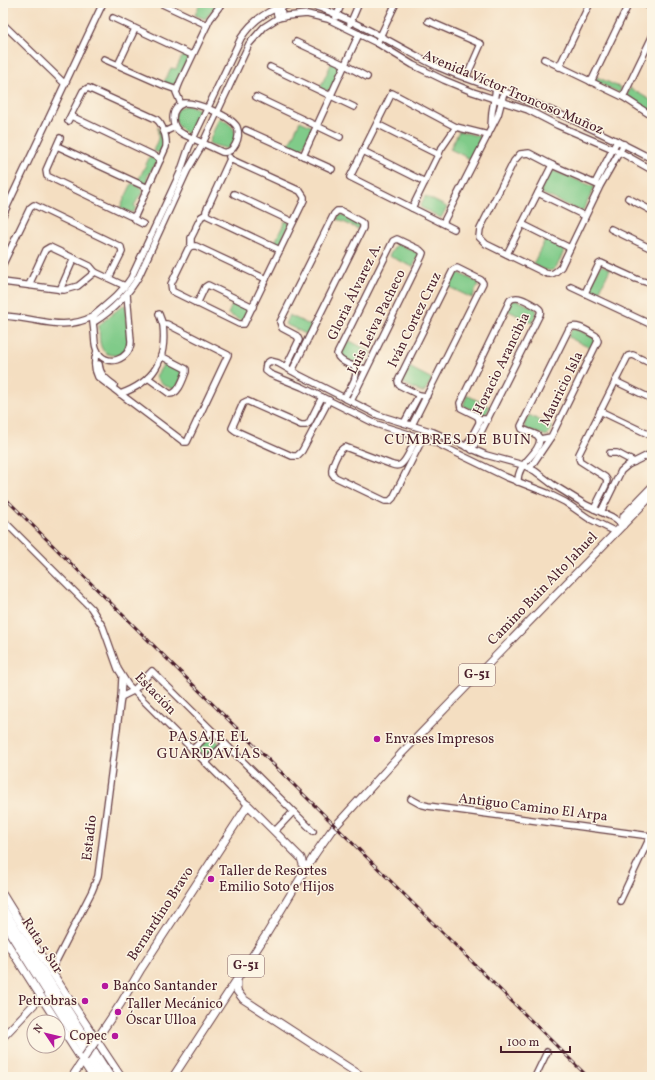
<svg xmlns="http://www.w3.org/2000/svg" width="655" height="1080" font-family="Vollkorn,serif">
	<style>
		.green { fill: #80cb89; stroke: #65755a }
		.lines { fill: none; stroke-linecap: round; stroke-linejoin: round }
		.minor-casing { stroke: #643c42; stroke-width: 8 }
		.major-casing { stroke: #643c42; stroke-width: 9 }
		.highway-casing { stroke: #643c42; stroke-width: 10 }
		.minor { stroke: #fff; stroke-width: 5.5 }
		.major { stroke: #fff; stroke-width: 7 }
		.highway { stroke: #fff; stroke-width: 8 }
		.rail-casing { stroke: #4a1f2b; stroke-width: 3 }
		.rail { stroke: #fcf5e5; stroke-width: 1.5; stroke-dasharray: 4.5; stroke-linecap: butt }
		.major-bridge-casing { stroke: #643c42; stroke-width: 9; stroke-linecap: butt }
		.major-bridge { stroke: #fff; stroke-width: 7 }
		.poi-dot { fill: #b5179e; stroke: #fcf5e5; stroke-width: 1.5 }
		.labels { text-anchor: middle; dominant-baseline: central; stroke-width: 3; stroke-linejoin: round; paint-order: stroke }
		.shield { fill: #fcf5e5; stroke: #7f5f63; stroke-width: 1 }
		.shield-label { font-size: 13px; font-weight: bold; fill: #4a1f2b }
		.street-label { font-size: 14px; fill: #4a1f2b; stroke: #fcf5e5 }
		.poi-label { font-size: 14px; fill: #4a1f2b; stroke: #fcf5e5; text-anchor: start }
		.neighbourhood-label { font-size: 15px; letter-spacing: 1px; fill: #4a1f2b; stroke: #fcf5e5 }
	</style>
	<rect width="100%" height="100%" fill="#fcf5e5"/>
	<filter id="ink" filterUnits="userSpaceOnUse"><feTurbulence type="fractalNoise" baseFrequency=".025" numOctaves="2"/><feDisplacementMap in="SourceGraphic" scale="8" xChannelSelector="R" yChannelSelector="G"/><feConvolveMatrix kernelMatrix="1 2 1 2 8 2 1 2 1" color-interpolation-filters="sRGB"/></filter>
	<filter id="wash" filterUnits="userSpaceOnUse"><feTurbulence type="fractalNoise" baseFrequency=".012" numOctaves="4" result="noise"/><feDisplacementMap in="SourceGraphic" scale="16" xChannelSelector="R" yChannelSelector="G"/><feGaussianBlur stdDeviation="0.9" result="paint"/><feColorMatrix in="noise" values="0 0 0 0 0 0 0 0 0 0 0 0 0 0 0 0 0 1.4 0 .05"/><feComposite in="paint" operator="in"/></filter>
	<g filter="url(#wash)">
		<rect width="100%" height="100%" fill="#f4dec1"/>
		<g class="green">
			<path d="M200,3H218L205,19L195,15Z"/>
			<path d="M183,54L188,56L189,58L176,84L171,85L164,82L171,68L176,69Z"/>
			<path d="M332,62L340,66V68C337,75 334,88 327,91L320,88Z"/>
			<path d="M597,77L621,88L620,93L595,81Z"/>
			<path d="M630,88L652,101V109L650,112L627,95Z"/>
			<path d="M189,105L201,110V113L194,129L189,135C173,127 168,107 189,105Z"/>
			<path d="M219,118C234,125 242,134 228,149L210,144L209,142Z"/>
			<path d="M300,121L311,126L313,128L303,147L299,151L288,146Z"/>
			<path d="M158,127L164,144L160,153L153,151L158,139Z"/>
			<path d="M459,131L482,137L470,159L450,149Z"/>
			<path d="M150,156L156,160L157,162L147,177L148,183L145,184L138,181Z"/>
			<path d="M551,170L595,187L582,212L539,192Z"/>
			<path d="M132,183L141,188L143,192L142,195H140L134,206L136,207L133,213L120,208Z"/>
			<path d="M425,196L447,207L441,218L420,207Z"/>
			<path d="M340,214L361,224L358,229L337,219Z"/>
			<path d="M285,221L290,223L280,245L275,242Z"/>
			<path d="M545,240L565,249C555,270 556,277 533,264Z"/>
			<path d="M397,243L418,253V256L413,267L389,256Z"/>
			<path d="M601,265L610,269L597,296L591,295L588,290Z"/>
			<path d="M457,272L479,283L472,298L449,287Z"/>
			<path d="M234,300L250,308L245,320L242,321L228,314Z"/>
			<path d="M517,300L536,309L537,312L532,323L507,310L512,301Z"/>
			<path d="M124,305L126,306L128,342L125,351L119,355C97,357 100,341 99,325L122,306Z"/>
			<path d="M289,315L312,326L308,335L285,324Z"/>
			<path d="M572,329H576L595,338V342L592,349L568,337Z"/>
			<path d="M348,340L371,352L364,366L362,367L341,356Z"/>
			<path d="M168,361L184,369V372L176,389C169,389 158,382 156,376L165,362Z"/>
			<path d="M409,367L432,379L424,392H421L403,383L402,379Z"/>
			<path d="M467,395L490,407L486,414L483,415L464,406V403Z"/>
			<path d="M529,415L552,427L547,436L526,429L524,424Z"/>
			<path d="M211,735L220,744L205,758L197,749Z"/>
		</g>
	</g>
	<g filter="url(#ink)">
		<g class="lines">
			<g class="minor-casing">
				<g id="minor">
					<path d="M160,3L207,25"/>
					<path d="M274,3L278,18"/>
					<path d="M279,3L283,17"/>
					<path d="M643,3L652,7"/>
					<path d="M336,17L342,3"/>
					<path d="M113,18L192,55"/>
					<path d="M428,21L481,44L466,78"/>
					<path d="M3,24L65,84"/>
					<path d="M350,24L359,3"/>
					<path d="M296,42L345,65L367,77"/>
					<path d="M377,43L396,3"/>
					<path d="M104,59L163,85L177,90"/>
					<path d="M544,59L623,97L652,116"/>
					<path d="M118,65L135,29"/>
					<path d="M270,67L354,107"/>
					<path d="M559,67L590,3"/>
					<path d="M591,82L629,3"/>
					<path d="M256,97L340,137"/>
					<path d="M623,97L652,37"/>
					<path d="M184,103C196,102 231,116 237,127C241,137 234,155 222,152L183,134C170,127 169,109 184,103Z"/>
					<path d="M181,104L176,92L180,82L210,19L222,3"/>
					<path d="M71,116L161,159"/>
					<path d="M68,121L83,91L88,88L156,119C163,124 167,138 166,147L136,214L133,217"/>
					<path d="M377,124L439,155"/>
					<path d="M491,127L492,112L496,89"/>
					<path d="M246,130L332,169"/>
					<path d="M164,132L175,127"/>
					<path d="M60,138L46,170L47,176L130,216L133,217L137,221L143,224"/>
					<path d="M57,146L148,188"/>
					<path d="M363,151L425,182"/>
					<path d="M303,156L359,34"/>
					<path d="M595,183L617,141"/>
					<path d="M600,186L552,165L529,153L520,154L514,161L480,229L479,237L486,244L545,273C552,276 556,272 561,267L600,186L624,144"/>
					<path d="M538,193L585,216"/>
					<path d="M234,194L293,222"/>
					<path d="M628,198L652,211"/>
					<path d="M412,208L441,149L456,127"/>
					<path d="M206,214L208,216L280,250"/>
					<path d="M3,215L103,3"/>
					<path d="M443,223L498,115L504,92"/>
					<path d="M522,224L570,248"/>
					<path d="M196,227L201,217L206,214V211L230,159L229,157"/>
					<path d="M454,229L350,177L392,93L456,127L488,135"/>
					<path d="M611,229L652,249"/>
					<path d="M191,246L188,249L171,284L172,291L239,324H244L304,200V197L300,191L230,159"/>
					<path d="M191,246H196L266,279"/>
					<path d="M191,246V238L195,230"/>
					<path d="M507,254L552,165"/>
					<path d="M3,264L30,208L34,205L121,247L122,252L109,278"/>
					<path d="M3,282L64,290L78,286L95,272"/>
					<path d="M29,285L45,250L50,247L90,266L95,272L125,286"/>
					<path d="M571,287L652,325"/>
					<path d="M60,290L74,258"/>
					<path d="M585,293L599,264L601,263L636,279L652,284"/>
					<path d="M127,294L131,341C131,360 105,369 97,350C94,345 95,338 94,332C94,327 92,321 93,316C107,304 121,294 131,278L180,173L189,147L241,38C255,16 280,1 307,5C319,6 331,12 341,17C375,31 405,51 438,67C466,79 495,88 523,99C567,116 610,137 652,159"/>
					<path d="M197,304L205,287L208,285L253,307"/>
					<path d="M3,316C37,317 61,333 94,316"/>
					<path d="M94,322C113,310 128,295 139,276L187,171L201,147L249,44L264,27L278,18L287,16L307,14L328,19L377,43L413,65L444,80L473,92L528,110L557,125L620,152L652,170"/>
					<path d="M97,351C94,359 94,369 98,377L184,442H187L228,355L167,324H163"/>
					<path d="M99,364C100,375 106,379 114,385"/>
					<path d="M286,367L299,340L297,336L282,328L280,322L334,214L337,211H341L361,222L363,224V228L292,371"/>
					<path d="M148,378L170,394C179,394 183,379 186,372V369L161,356"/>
					<path d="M615,381L652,399"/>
					<path d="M120,394C154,382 167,360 163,325C162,322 160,317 159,314"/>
					<path d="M322,397L309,423L306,425H301L247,401L243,403L232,428L236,431L292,456H297L302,451L329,400"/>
					<path d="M344,398C349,390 361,374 354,366"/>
					<path d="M351,401L422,256L423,253L420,250L397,239L393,241L337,354C339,363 358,368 366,369"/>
					<path d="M600,411L652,436"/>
					<path d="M404,423L419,395"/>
					<path d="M412,425L483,283L481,280L457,268L453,270L398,381L399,385L419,395L427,396"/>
					<path d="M417,436C414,443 406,462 400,465C396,467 393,465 390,464L345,447C338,450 331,466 332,473L335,477L385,501H390L393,498L423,438"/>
					<path d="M466,447L479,423V419"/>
					<path d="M472,450L540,314C541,310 540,309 537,307C530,303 518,294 510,300L460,403L461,408L477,416L479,419H488"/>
					<path d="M610,453H617L634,462"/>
					<path d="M530,468L551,437L598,341L596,336C589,332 575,322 569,329L521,426L522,429L537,435L540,439L551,437"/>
					<path d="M518,482C517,462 539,455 540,439"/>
					<path d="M594,509L606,485L607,480L605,477L580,461L579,458V454L628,356L633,355L652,364"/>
					<path d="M601,512L621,471L628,465L652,453"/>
					<path d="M3,520L91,608L103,627L118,669L128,685L248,805"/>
					<path d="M616,532L588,518L565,502L547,493L506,477L434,442L376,424L302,387L270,374L265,370L266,364L270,361L278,363L299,375L378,415L433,432L486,455L523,465L535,471L552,484L586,505L612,517L623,525"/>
					<path d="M121,697L133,691L152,671L313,831"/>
					<path d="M192,750L212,731"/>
					<path d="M205,763L225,744"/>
					<path d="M411,799L420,804L428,806L650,836"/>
					<path d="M275,831L293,812"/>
					<path d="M620,901L652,833"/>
					<path d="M51,971L92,891L98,876L121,697L122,678"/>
					<path d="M535,1077L547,1052"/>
				</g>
			</g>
			<g class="major-casing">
				<g id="major">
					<path d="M623,525L624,516L652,487"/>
					<path d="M3,895C41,957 81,1017 121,1077"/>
					<path d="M3,937L57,1022"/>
					<path d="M237,980V991L243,999L363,1077"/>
					<path d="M58,1023L93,1077"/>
					<path d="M3,1037L41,997"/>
					<path d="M95,1042L121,1003L141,969L248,805L301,858L305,871"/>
					<path d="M72,1077L84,1059"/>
					<path d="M173,1077L266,935L315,854L331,831L401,754L652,495"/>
				</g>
			</g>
			<g class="highway-casing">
				<g id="highway">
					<path d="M3,909L110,1077"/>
					<path d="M3,921L101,1077"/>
				</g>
			</g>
			<use href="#minor" class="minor"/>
			<use href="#major" class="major"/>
			<use href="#highway" class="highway"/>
			<g class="rail-casing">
				<path id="rail" d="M3,496L588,1077"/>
			</g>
			<use href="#rail" class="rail"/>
			<g class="major-bridge-casing">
				<path id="major-bridge" d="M84,1058L95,1042"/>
			</g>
			<use href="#major-bridge" class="major-bridge"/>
		</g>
	</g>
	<g class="poi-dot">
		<circle cx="377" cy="739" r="4"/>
		<circle cx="211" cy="879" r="4"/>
		<circle cx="105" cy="986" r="4"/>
		<circle cx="85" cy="1001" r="4"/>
		<circle cx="118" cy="1012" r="4"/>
		<circle cx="115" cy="1036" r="4"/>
	</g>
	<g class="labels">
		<g class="shield">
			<rect x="459" y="664" width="36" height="22" rx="3"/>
			<rect x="228" y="955" width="36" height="22" rx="3"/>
		</g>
		<g class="shield-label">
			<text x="477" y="675">G-51</text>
			<text x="246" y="966">G-51</text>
		</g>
		<g class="street-label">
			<text transform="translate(513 93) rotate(23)">Avenida Víctor Troncoso Muñoz</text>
			<text transform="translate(355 292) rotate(-64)">Gloria Álvarez A.</text>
			<text transform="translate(415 320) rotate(-64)">Iván Cortez Cruz</text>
			<text transform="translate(377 322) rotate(-64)">Luis Leiva Pacheco</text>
			<text transform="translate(502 364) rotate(-64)">Horacio Arancibia</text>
			<text transform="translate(562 389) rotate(-64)">Mauricio Isla</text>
			<text transform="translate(543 589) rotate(-46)">Camino Buin Alto Jahuel</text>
			<text transform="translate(155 694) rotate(46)">Estación</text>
			<text transform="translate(533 808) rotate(7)">Antiguo Camino El Arpa</text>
			<text transform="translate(90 838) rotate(-83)">Estadio</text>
			<text transform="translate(161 914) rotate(-57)">Bernardino Bravo</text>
			<text transform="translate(42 946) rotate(57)">Ruta 5 Sur</text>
		</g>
		<g class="poi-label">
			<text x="385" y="739">Envases Impresos</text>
			<text x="219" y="871">Taller de Resortes<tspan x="219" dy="16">Emilio Soto e Hijos</tspan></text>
			<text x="113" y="986">Banco Santander</text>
			<text x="77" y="1001" text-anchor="end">Petrobras</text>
			<text x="126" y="1004">Taller Mecánico<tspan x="126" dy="16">Óscar Ulloa</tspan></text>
			<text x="107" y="1036" text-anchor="end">Copec</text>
		</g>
		<g class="neighbourhood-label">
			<text x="458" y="440">CUMBRES DE BUIN</text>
			<text x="209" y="737">PASAJE EL<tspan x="209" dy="17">GUARDAVÍAS</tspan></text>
		</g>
	</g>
	<rect width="655" height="1080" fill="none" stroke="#fcf5e5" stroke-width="16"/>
	<g transform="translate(46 1034) rotate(305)"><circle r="19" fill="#fcf5e5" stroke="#b59f9b"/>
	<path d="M0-3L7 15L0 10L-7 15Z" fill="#b5179e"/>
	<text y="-6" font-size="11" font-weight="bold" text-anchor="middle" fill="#4a1f2b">N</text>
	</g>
	<path d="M501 1046v6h69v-6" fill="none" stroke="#4a1f2b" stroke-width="2"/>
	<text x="507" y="1046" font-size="12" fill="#4a1f2b" stroke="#fcf5e5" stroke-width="3" paint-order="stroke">100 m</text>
</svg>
